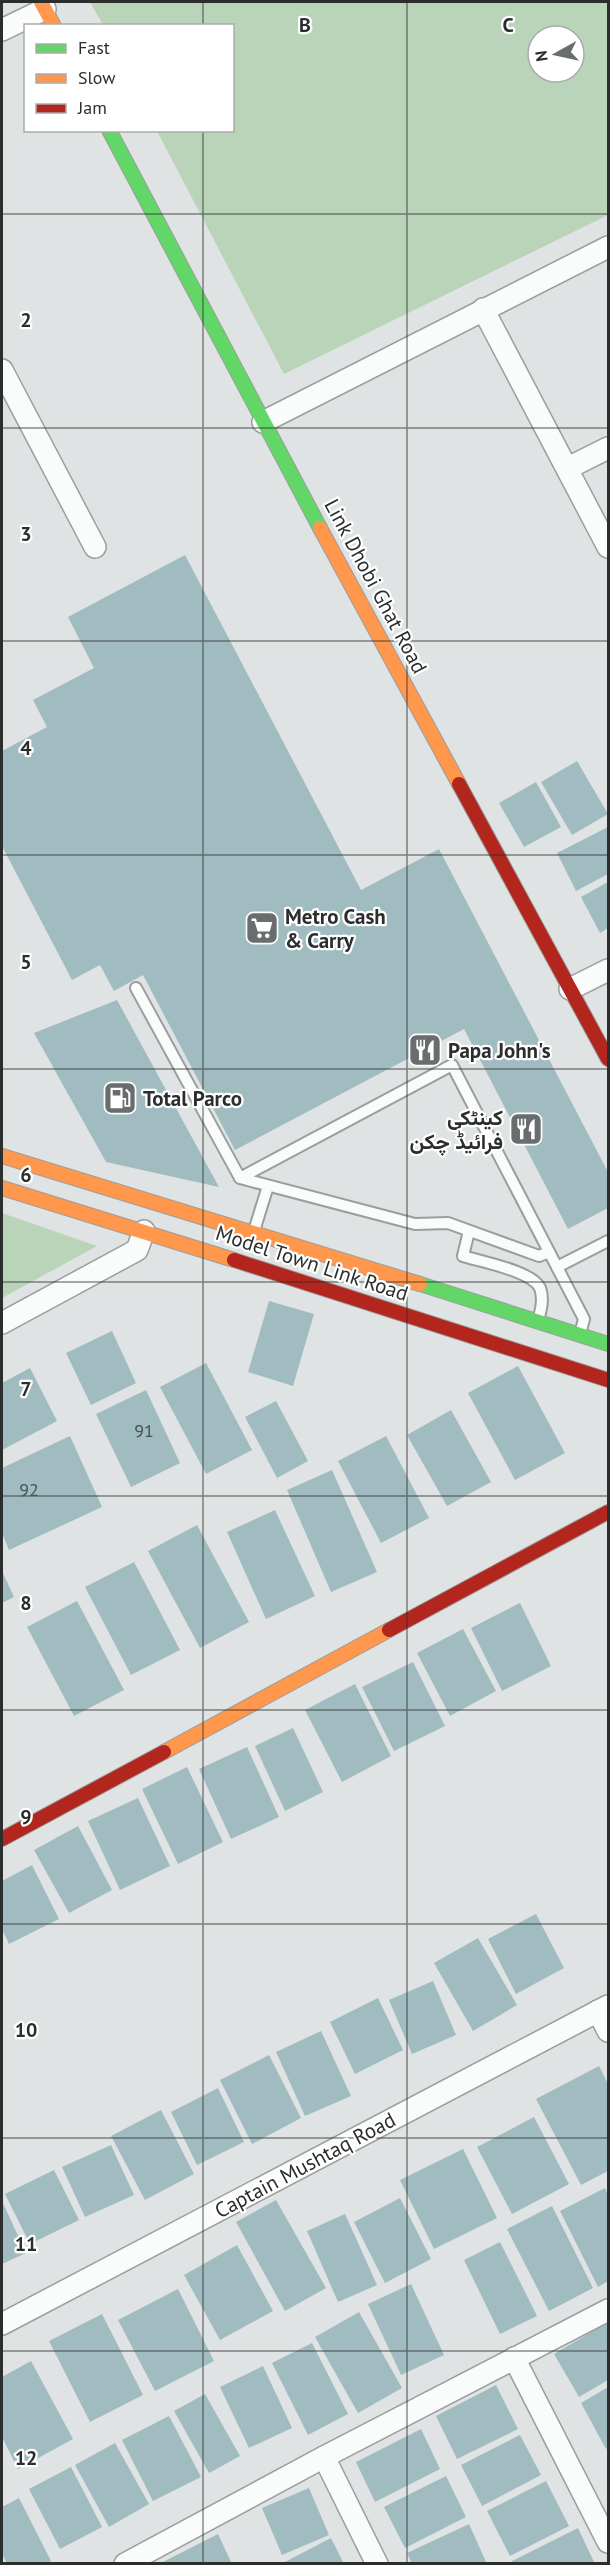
<svg xmlns="http://www.w3.org/2000/svg" width="610" height="2565" font-family="'PT Sans',Vazirmatn,sans-serif">
	<style>
		.green { fill: #bad4b9; fill-rule: evenodd }
		.building { fill: #a1bcc1 }
		.lines { fill: none; stroke-linecap: round; stroke-linejoin: round }
		.lane-casing { stroke: #9a9e9d; stroke-width: 14 }
		.street-casing { stroke: #9a9e9d; stroke-width: 24 }
		.fast-casing { stroke: #9a9e9d; stroke-width: 16 }
		.slow-casing { stroke: #9a9e9d; stroke-width: 16 }
		.jam-casing { stroke: #9a9e9d; stroke-width: 16 }
		.lane { stroke: #fafbfb; stroke-width: 10 }
		.street { stroke: #fafbfb; stroke-width: 21 }
		.fast { stroke: #63d668; stroke-width: 14 }
		.slow { stroke: #ff974d; stroke-width: 14 }
		.jam { stroke: #b3261e; stroke-width: 14 }
		.grid { fill: none; stroke: #2b2e2d; stroke-width: 1.5; stroke-opacity: 0.55 }
		.labels { text-anchor: middle; dominant-baseline: central; stroke-width: 4.5; stroke-linejoin: round; paint-order: stroke }
		.number-label { font-size: 18px; fill: #485252 }
		.street-label { font-size: 21px; fill: #2b2e2d; stroke: #fff }
		.poi-label { font-size: 21px; font-weight: bold; fill: #2b2e2d; stroke: #fff; text-anchor: start }
		.grid-label { font-size: 20px; text-anchor: middle; font-weight: bold; fill: #2b2e2d; stroke: #fff; stroke-width: 4.5; stroke-linejoin: round; paint-order: stroke }
	</style>
	<rect width="100%" height="100%" fill="#dfe3e3"/>
	<g class="green">
		<path d="M90,2H608V215L284,374L157,131L232,130V26L103,25ZM538,36H574V72H538Z"/>
		<path d="M2,1213L97,1246L2,1298Z"/>
	</g>
	<g class="building">
		<path d="M185,555L361,890L439,849L608,1172V1208L568,1229L464,1029L235,1150L143,975L114,991L100,965L72,980L2,846V751L47,727L33,700L94,668L68,617Z"/>
		<path d="M577,761L608,814L572,835L541,782Z"/>
		<path d="M536,782L561,827L524,847L499,803Z"/>
		<path d="M608,827V874L576,891L557,853Z"/>
		<path d="M608,882V928L600,933L581,897Z"/>
		<path d="M117,1000L219,1187L106,1162L34,1033Z"/>
		<path d="M269,1301L314,1314L293,1386L248,1372Z"/>
		<path d="M112,1331L136,1383L91,1405L66,1353Z"/>
		<path d="M206,1363L252,1450L206,1474L160,1387Z"/>
		<path d="M518,1366L565,1453L515,1480L468,1393Z"/>
		<path d="M30,1368L57,1421L2,1450V1383Z"/>
		<path d="M146,1390L180,1463L131,1487L96,1414Z"/>
		<path d="M276,1401L308,1461L277,1478L245,1417Z"/>
		<path d="M451,1410L491,1482L447,1506L407,1435Z"/>
		<path d="M70,1436L102,1507L9,1550L2,1533V1468Z"/>
		<path d="M386,1436L429,1518L381,1543L338,1461Z"/>
		<path d="M332,1470L377,1572L331,1592L287,1490Z"/>
		<path d="M275,1510L315,1596L266,1619L227,1532Z"/>
		<path d="M197,1525L249,1622L200,1648L148,1551Z"/>
		<path d="M134,1562L180,1650L131,1675L85,1587Z"/>
		<path d="M2,1571L14,1597L2,1603Z"/>
		<path d="M77,1601L124,1690L74,1716L27,1627Z"/>
		<path d="M520,1603L551,1666L502,1691L471,1628Z"/>
		<path d="M463,1629L496,1691L450,1716L417,1653Z"/>
		<path d="M413,1662L445,1726L394,1751L362,1687Z"/>
		<path d="M355,1684L391,1756L342,1782L305,1710Z"/>
		<path d="M293,1728L323,1792L285,1811L255,1746Z"/>
		<path d="M247,1747L279,1817L231,1839L199,1769Z"/>
		<path d="M187,1767L223,1842L178,1864L142,1789Z"/>
		<path d="M138,1798L170,1866L120,1890L88,1821Z"/>
		<path d="M78,1826L112,1890L69,1913L34,1850Z"/>
		<path d="M32,1865L59,1919L9,1944L2,1929V1881Z"/>
		<path d="M536,1914L564,1968L516,1994L488,1939Z"/>
		<path d="M478,1938L517,2005L473,2031L434,1963Z"/>
		<path d="M433,1981L456,2035L412,2054L389,2000Z"/>
		<path d="M378,1998L403,2050L355,2074L330,2022Z"/>
		<path d="M321,2031L351,2096L305,2116L276,2052Z"/>
		<path d="M269,2055L301,2118L252,2144L220,2080Z"/>
		<path d="M599,2066L608,2084V2171L581,2185L536,2099Z"/>
		<path d="M218,2088L244,2142L197,2165L171,2112Z"/>
		<path d="M161,2110L194,2174L145,2200L111,2136Z"/>
		<path d="M534,2117L569,2184L512,2214L477,2147Z"/>
		<path d="M111,2145L134,2195L85,2217L62,2167Z"/>
		<path d="M463,2149L497,2218L434,2249L400,2180Z"/>
		<path d="M54,2170L79,2220L30,2244L5,2194Z"/>
		<path d="M605,2188L608,2195V2281L598,2287L560,2211Z"/>
		<path d="M400,2198L431,2259L385,2283L354,2222Z"/>
		<path d="M276,2200L326,2288L285,2311L236,2222Z"/>
		<path d="M2,2201L26,2253L2,2264Z"/>
		<path d="M552,2206L593,2288L549,2311L507,2229Z"/>
		<path d="M345,2214L377,2285L338,2302L307,2231Z"/>
		<path d="M500,2242L537,2316L500,2334L464,2260Z"/>
		<path d="M237,2245L273,2311L220,2340L184,2275Z"/>
		<path d="M411,2284L444,2355L401,2375L368,2304Z"/>
		<path d="M178,2289L214,2361L155,2391L118,2320Z"/>
		<path d="M359,2312L402,2388L358,2413L315,2337Z"/>
		<path d="M102,2314L143,2395L90,2422L49,2341Z"/>
		<path d="M608,2322V2380L579,2397L554,2354Z"/>
		<path d="M312,2343L348,2414L308,2435L272,2363Z"/>
		<path d="M31,2361L73,2439L18,2469L2,2437V2377Z"/>
		<path d="M263,2366L292,2428L249,2448L220,2387Z"/>
		<path d="M496,2385L518,2429L457,2459L436,2416Z"/>
		<path d="M608,2387V2447L606,2449L581,2403Z"/>
		<path d="M205,2394L240,2456L209,2473L174,2411Z"/>
		<path d="M169,2416L201,2477L153,2501L122,2440Z"/>
		<path d="M421,2429L440,2469L375,2502L356,2462Z"/>
		<path d="M520,2435L541,2475L482,2506L461,2465Z"/>
		<path d="M115,2443L149,2504L109,2527L75,2465Z"/>
		<path d="M71,2467L102,2527L60,2549L29,2489Z"/>
		<path d="M446,2476L466,2517L405,2548L384,2507Z"/>
		<path d="M546,2481L569,2526L510,2556L487,2511Z"/>
		<path d="M309,2488L329,2535L282,2555L262,2508Z"/>
		<path d="M19,2498L51,2561L45,2564H7L2,2553V2507Z"/>
		<path d="M469,2524L487,2564H412L407,2553Z"/>
		<path d="M578,2528L595,2564H513L512,2561Z"/>
		<path d="M218,2534L232,2564H159Z"/>
		<path d="M331,2538L344,2564H281Z"/>
	</g>
	<g class="lines">
		<g class="lane-casing">
			<g id="lane">
				<path d="M136,988L240,1178L415,1224L448,1223L539,1256L549,1252"/>
				<path d="M240,1178L452,1065L584,1319L580,1334"/>
				<path d="M254,1231L268,1186"/>
				<path d="M469,1231L463,1256C482,1262 532,1271 540,1288C544,1299 541,1310 538,1321"/>
				<path d="M557,1267L608,1241"/>
			</g>
		</g>
		<g class="street-casing">
			<g id="street">
				<path d="M2,30L45,9"/>
				<path d="M483,309L608,547"/>
				<path d="M2,370L95,547"/>
				<path d="M263,422L608,247"/>
				<path d="M568,468L608,448"/>
				<path d="M570,989L608,970"/>
				<path d="M2,1323L137,1250L144,1231"/>
				<path d="M598,2011L608,2031"/>
				<path d="M2,2324L608,2006"/>
				<path d="M514,2358L608,2542"/>
				<path d="M324,2457L377,2564"/>
				<path d="M125,2564L324,2457L608,2310"/>
			</g>
		</g>
		<g class="fast-casing">
			<g id="fast">
				<path d="M109,130L320,528"/>
				<path d="M420,1284L608,1344"/>
			</g>
		</g>
		<g class="slow-casing">
			<g id="slow">
				<path d="M41,2L54,26"/>
				<path d="M320,528L459,784"/>
				<path d="M2,1156L420,1284"/>
				<path d="M2,1188L234,1260"/>
				<path d="M164,1752L389,1630"/>
			</g>
		</g>
		<g class="jam-casing">
			<g id="jam">
				<path d="M459,784L608,1059"/>
				<path d="M234,1260L608,1380"/>
				<path d="M389,1630L608,1512"/>
				<path d="M2,1839L164,1752"/>
			</g>
		</g>
		<use href="#lane" class="lane"/>
		<use href="#street" class="street"/>
		<use href="#fast" class="fast"/>
		<use href="#slow" class="slow"/>
		<use href="#jam" class="jam"/>
	</g>
	<path class="grid" d="M203,2V26M407,2V2564M203,130V2564M2,214H608M2,428H608M2,641H608M2,855H608M2,1069H608M2,1282H608M2,1496H608M2,1710H608M2,1924H608M2,2138H608M2,2351H608"/>
	<defs>
		<g id="supermarket-square" transform="scale(1.725)"><rect x="-9" y="-9" width="18" height="18" rx="4" fill="#6a6d6d" stroke="#fff"/><path d="M-6-5.5h2.5l.6 2H6L4.5 2H-2.5L-4.4-4H-6ZM-1.5 3.2a1.3 1.3 0 1 0 .1 0ZM3 3.2a1.3 1.3 0 1 0 .1 0Z" fill="#fff"/></g>
		<g id="restaurant-square" transform="scale(1.725)"><rect x="-9" y="-9" width="18" height="18" rx="4" fill="#6a6d6d" stroke="#fff"/><path d="M-5-6h1v4h1v-4h1v4h1v-4h1v5L-1.5 .5V6h-2V.5L-5-1ZM5-6V6H3V1.5H1.5Q1.5-4 5-6Z" fill="#fff"/></g>
		<g id="fuel-square" transform="scale(1.725)"><rect x="-9" y="-9" width="18" height="18" rx="4" fill="#6a6d6d" stroke="#fff"/><path d="M-5.5-6h7V0h2V4h1.3V-2.5L3-4.5l.8-.8L6-3V5H2.5V1h-1V6h-7ZM-4.2-4.7v3.2H.2V-4.7Z" fill="#fff"/></g>
	</defs>
	<g fill-rule="evenodd">
		<use href="#supermarket-square" x="262" y="928"/>
		<use href="#restaurant-square" x="425" y="1050"/>
		<use href="#fuel-square" x="120" y="1098"/>
		<use href="#restaurant-square" x="526" y="1129"/>
	</g>
	<g class="labels">
		<g class="number-label">
			<text x="144" y="1430">91</text>
			<text x="29" y="1489">92</text>
		</g>
		<g class="street-label">
			<text transform="translate(376 586) rotate(62)">Link Dhobi Ghat Road</text>
			<text transform="translate(312 1263) rotate(18)">Model Town Link Road</text>
			<text transform="translate(305 2165) rotate(-28)">Captain Mushtaq Road</text>
		</g>
		<g class="poi-label">
			<text x="285" y="916">Metro Cash<tspan x="285" dy="24">&amp; Carry</tspan></text>
			<text x="448" y="1050">Papa John's</text>
			<text x="143" y="1098">Total Parco</text>
			<text x="503" y="1117" text-anchor="end">کینٹکی<tspan x="503" dy="24">فرائیڈ چکن</tspan></text>
		</g>
	</g>
	<g class="grid-label">
		<text x="305" y="32">B</text>
		<text x="508" y="32">C</text>
		<text x="26" y="327">2</text>
		<text x="26" y="541">3</text>
		<text x="26" y="755">4</text>
		<text x="26" y="969">5</text>
		<text x="26" y="1182">6</text>
		<text x="26" y="1396">7</text>
		<text x="26" y="1610">8</text>
		<text x="26" y="1824">9</text>
		<text x="26" y="2037">10</text>
		<text x="26" y="2251">11</text>
		<text x="26" y="2465">12</text>
	</g>
	<rect width="610" height="2565" fill="none" stroke="#2b2e2d" stroke-width="6"/>
	<rect x="24" y="24" width="210" height="108" fill="#ffffff" stroke="#aaabab" stroke-width="1.5"/>
	<rect x="36" y="44" width="30" height="9" fill="#63d668" stroke="#aaabab" stroke-width="1.5"/>
	<text x="78" y="54" font-size="18" fill="#2b2e2d">Fast</text>
	<rect x="36" y="74" width="30" height="9" fill="#ff974d" stroke="#aaabab" stroke-width="1.5"/>
	<text x="78" y="84" font-size="18" fill="#2b2e2d">Slow</text>
	<rect x="36" y="104" width="30" height="9" fill="#b3261e" stroke="#aaabab" stroke-width="1.5"/>
	<text x="78" y="114" font-size="18" fill="#2b2e2d">Jam</text>
	<g transform="translate(556 54) rotate(262)"><circle r="28" fill="#ffffff" stroke="#aaabab" stroke-width="1.5"/>
	<path d="M0-4.5L10 22L0 15L-10 22Z" fill="#6a6d6d"/>
	<text y="-9" font-size="16" font-weight="bold" text-anchor="middle" fill="#2b2e2d">N</text>
	</g>
</svg>
